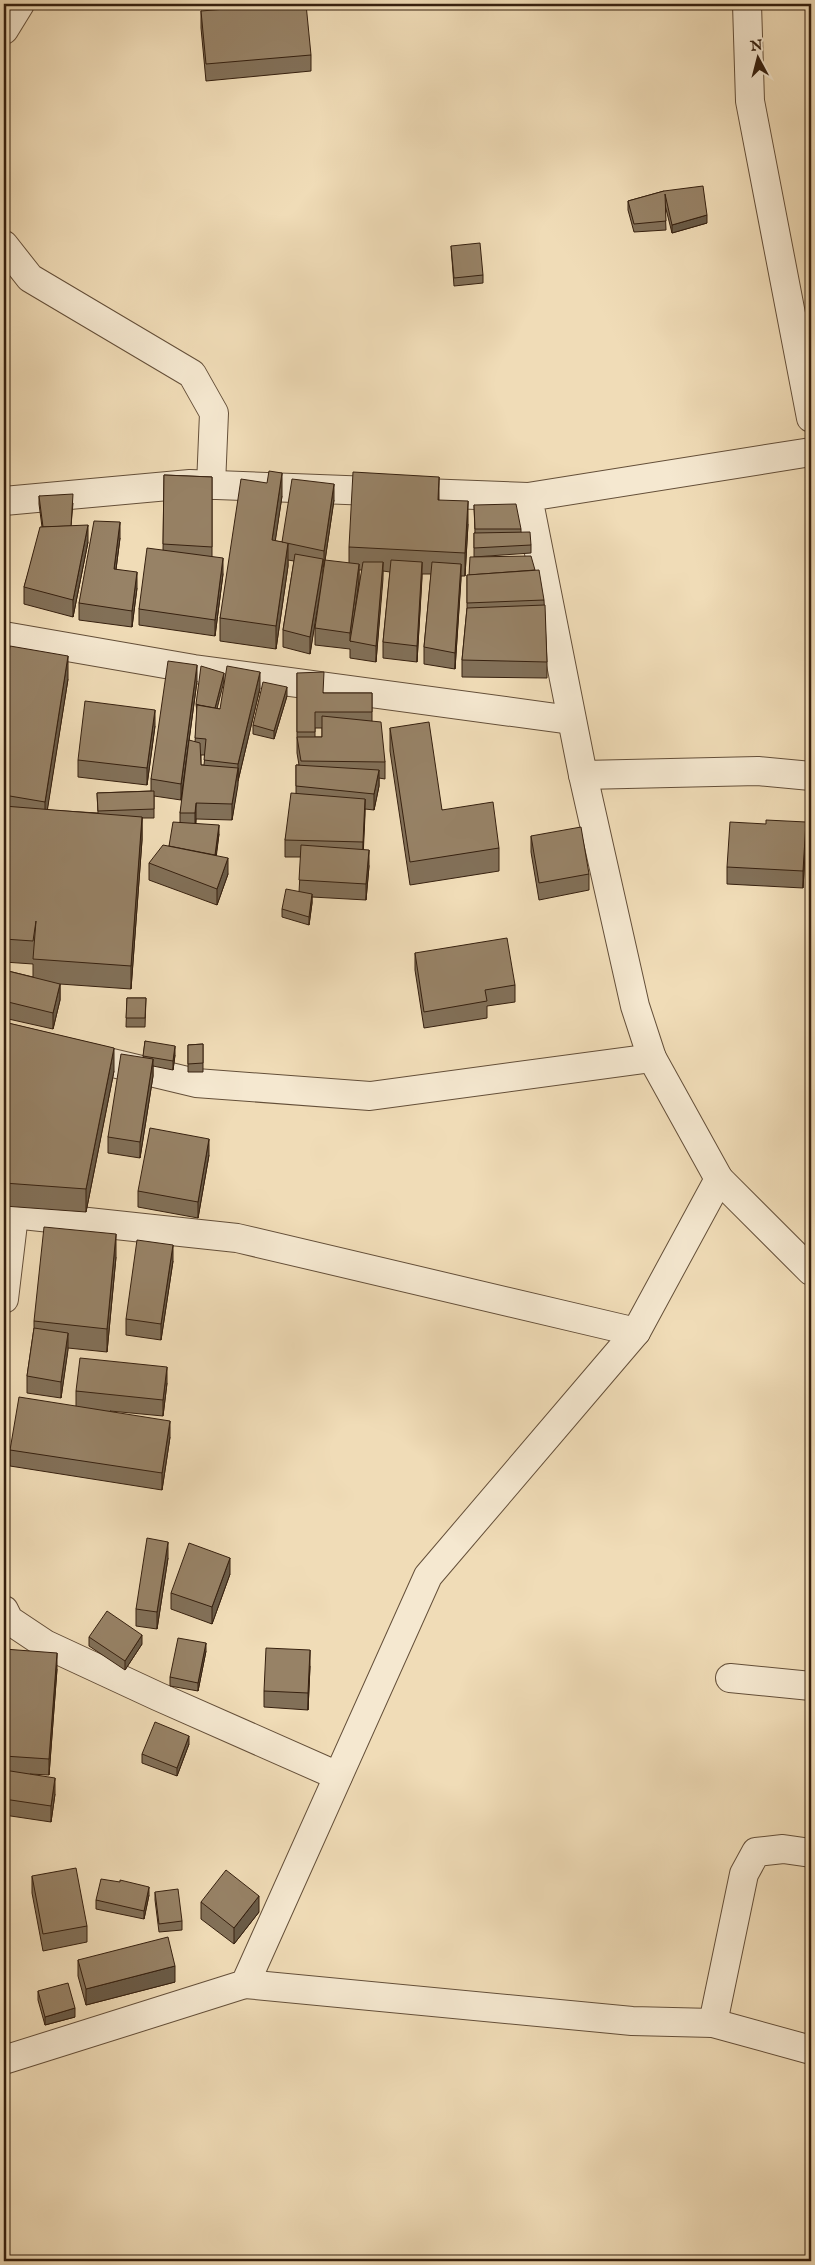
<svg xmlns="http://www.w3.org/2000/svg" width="815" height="2265" font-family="'IM FELL English',serif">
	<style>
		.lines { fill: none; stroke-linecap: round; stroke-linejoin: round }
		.street-casing { stroke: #644f39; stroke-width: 30 }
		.street { stroke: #f5e8d0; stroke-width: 28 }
		.wall { fill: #827058; stroke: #36200f; fill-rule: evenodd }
		.shaded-wall { fill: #6a5b47; stroke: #36200f }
		.building { fill: #978266; stroke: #36200f }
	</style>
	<rect width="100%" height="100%" fill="#f0dcb7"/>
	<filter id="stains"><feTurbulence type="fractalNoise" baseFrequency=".004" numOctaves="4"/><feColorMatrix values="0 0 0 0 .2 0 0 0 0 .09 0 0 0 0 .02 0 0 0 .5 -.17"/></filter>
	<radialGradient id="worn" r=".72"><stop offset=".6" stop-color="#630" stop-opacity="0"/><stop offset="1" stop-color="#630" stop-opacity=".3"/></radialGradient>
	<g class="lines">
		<g class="street-casing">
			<g id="street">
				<path d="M747,4L750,101L811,418"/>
				<path d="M4,30L20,4"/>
				<path d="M4,245L30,278L192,374L214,413L211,485"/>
				<path d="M4,501L190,484L528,497"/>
				<path d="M4,636L194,669L571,720"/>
				<path d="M583,775L758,771L811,776"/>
				<path d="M4,1037L196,1083L370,1096L652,1058"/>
				<path d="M719,1179L811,1271"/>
				<path d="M4,1213L237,1238L636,1332"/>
				<path d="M4,1299L14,1215"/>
				<path d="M4,1610L9,1620L45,1644L157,1696L338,1776"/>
				<path d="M730,1678L811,1686"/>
				<path d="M245,1984L632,2021L713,2023L811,2050"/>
				<path d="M713,2023L744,1874L756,1852L783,1849L811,1853"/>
				<path d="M4,2060L245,1984L428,1576L636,1332L719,1179L652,1058L635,1006L583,775L528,497L811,452"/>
			</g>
		</g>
		<use href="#street" class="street"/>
	</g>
	<g class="wall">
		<path d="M201,11L311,55V71L206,81L201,28Z"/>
		<path d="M664,191L707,223L672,233L665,205L666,230L634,232L628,210V201Z"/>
		<path d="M451,246L483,275V283L454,286Z"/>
		<path d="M164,475L212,477V556L223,574L215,636L139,625V609L163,550Z"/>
		<path d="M267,483L282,496L275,541L282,542L334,500L324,567H323L310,654L283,647V630L294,561L288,560V566L276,649L220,641V618Z"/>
		<path d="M39,496L73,503L71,526L88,542L73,617L24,604V587L42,527L39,504Z"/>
		<path d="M439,500L468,524L465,576H461L455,669L424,664V647L431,574H422L417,662L383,658V642L390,572L383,571L376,662L350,658V649L315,645V628L349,563V547ZM359,570H362L355,611L359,580Z"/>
		<path d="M474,505L521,529V532L531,545V553L474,557V533H475Z"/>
		<path d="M120,538L116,569L137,588L132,627L79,620V603Z"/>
		<path d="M467,575L544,600L547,662V678L462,677V660L467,608Z"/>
		<path d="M297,673L324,693H372V721L385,762V779L379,778V786L374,810L365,809L363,850L369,866L366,900L312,897V903L309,925L282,917V909L299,892L301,857H285V840L296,793V765H299L297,753ZM315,728H322V737H315Z"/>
		<path d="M68,679L47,810L98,813L97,793L151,791V779L197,681L181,800L154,796V818H142V840L131,989L60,984V1000L53,1029L4,1018V970L33,977V964L4,962V682Z"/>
		<path d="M260,688L238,781L232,820L196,819V824L219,834L216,855L228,874L217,905L149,880V863L169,846L180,822V813L195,742L197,712L196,704L220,709ZM201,755H205L204,765H201Z"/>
		<path d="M287,696L274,739L253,734V725Z"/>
		<path d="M155,726L147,785L78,777V760Z"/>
		<path d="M390,728L442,810L499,848V871L410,885L390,751Z"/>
		<path d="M531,836L589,874V890L539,900L531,852Z"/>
		<path d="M806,838L803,888L727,884V867Z"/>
		<path d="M415,953L515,985V1002L487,1006V1018L424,1028L415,970Z"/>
		<path d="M127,998H146L145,1027H126Z"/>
		<path d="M4,1022L114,1071L86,1212L4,1206Z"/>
		<path d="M145,1041L175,1055L173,1070L153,1066V1076L140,1158L108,1153V1137L143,1058Z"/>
		<path d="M203,1044V1072H188V1045Z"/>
		<path d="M209,1155L198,1218L138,1207V1191Z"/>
		<path d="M116,1257L107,1352L68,1348L61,1398L27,1393V1376L34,1328V1321Z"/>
		<path d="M173,1261L161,1340L126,1335V1319Z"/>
		<path d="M167,1383L163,1416L110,1411L170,1437L162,1490L10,1466V1450L76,1406V1391Z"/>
		<path d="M168,1558L157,1629L136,1626V1609Z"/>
		<path d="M230,1574L212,1624L171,1609V1593Z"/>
		<path d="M89,1637L142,1644L125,1670L89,1646Z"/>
		<path d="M4,1649L57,1669L49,1775L30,1774L55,1794L51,1822L4,1815Z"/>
		<path d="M206,1651L198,1691L170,1686V1677Z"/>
		<path d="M310,1666L308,1710L264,1707V1691Z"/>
		<path d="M189,1744L177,1776L142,1763V1754Z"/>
		<path d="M32,1876L87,1926V1942L43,1951L32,1893Z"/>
		<path d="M155,1892L182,1921V1930L159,1932L155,1900Z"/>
		<path d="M149,1895L144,1919L96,1909V1900Z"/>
		<path d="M201,1902L259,1912L234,1944L201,1919Z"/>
		<path d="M78,1960L175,1982L86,2005L78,1976Z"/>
		<path d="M38,1991L75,2017L45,2025L38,2000Z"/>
	</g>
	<g class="shaded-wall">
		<path d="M707,215V223L672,233V225Z"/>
		<path d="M282,473V496L272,563V540Z"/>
		<path d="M439,477V500H438Z"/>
		<path d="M334,484V500L324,567V551Z"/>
		<path d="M468,501V524L465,576V553Z"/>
		<path d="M120,522V538L114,585V569Z"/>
		<path d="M88,525V542L73,617V600Z"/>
		<path d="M288,543V566L276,649V626Z"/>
		<path d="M223,558V574L215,636V620Z"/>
		<path d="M323,559V575L310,654V637Z"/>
		<path d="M383,562V579L376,662V646Z"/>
		<path d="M422,562V578L417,662V646Z"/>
		<path d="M359,564V580L351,642L350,641V633Z"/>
		<path d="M461,564V580L455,669V653Z"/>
		<path d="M137,572V588L132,627V611Z"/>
		<path d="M68,656V679L45,825V802Z"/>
		<path d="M197,665V681L181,800V784Z"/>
		<path d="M260,672V688L238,781V764Z"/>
		<path d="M224,673V681L214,721V712Z"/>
		<path d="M287,687V696L274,739V731Z"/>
		<path d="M155,710V726L147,785V768Z"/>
		<path d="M238,768V785L232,820V804Z"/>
		<path d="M379,770V786L374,810V794Z"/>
		<path d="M365,799V815L363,858V842Z"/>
		<path d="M196,803V819L195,829V813Z"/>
		<path d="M142,817V840L131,989V966Z"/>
		<path d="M806,822V838L803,888V871Z"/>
		<path d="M219,825V834L215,867V859Z"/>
		<path d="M369,850V866L366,900V884Z"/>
		<path d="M228,858V874L217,905V889Z"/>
		<path d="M312,894V903L309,925V917Z"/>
		<path d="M60,984V1000L53,1029V1013Z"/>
		<path d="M175,1046V1055L173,1070V1061Z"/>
		<path d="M114,1048V1071L86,1212V1189Z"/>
		<path d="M153,1059V1076L140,1158V1142Z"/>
		<path d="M209,1139V1155L198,1218V1202Z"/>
		<path d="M116,1234V1257L107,1352V1329Z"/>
		<path d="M173,1245V1261L161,1340V1324Z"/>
		<path d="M68,1333V1350L61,1398V1382Z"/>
		<path d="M167,1367V1383L163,1416V1400Z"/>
		<path d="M170,1421V1437L162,1490V1473Z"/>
		<path d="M168,1542V1558L157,1629V1612Z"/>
		<path d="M230,1558V1574L212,1624V1607Z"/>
		<path d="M142,1635V1644L125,1670V1661Z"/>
		<path d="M206,1643V1651L198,1691V1683Z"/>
		<path d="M310,1650V1666L308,1710V1693Z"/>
		<path d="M57,1653V1669L49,1775V1759Z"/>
		<path d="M189,1736V1744L177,1776V1768Z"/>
		<path d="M55,1778V1794L51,1822V1806Z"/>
		<path d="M149,1887V1895L144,1919V1911Z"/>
		<path d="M259,1896V1912L234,1944V1928Z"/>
		<path d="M175,1966V1982L86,2005V1989Z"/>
		<path d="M75,2008V2017L45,2025V2017Z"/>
	</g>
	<g class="building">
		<path d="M287,4H306L311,55L206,64L201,11Z"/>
		<path d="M703,186L707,215L672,225L665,194L666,221L634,224L628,201L664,191Z"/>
		<path d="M480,243L483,275L454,278L451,246Z"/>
		<path d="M269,471L282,473L272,540L288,543L276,626L220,618L241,479L267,483Z"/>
		<path d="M353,472L439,477L438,500L468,501L465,553L349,547Z"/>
		<path d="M164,475L212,477V547L163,544Z"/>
		<path d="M292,479L334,484L324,551L282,542Z"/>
		<path d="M73,494L71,526L43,527L39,496Z"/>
		<path d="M516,504L521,529H475L474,505Z"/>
		<path d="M94,521L120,522L114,569L137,572L132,611L79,603Z"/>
		<path d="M88,525L73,600L24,587L40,527Z"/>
		<path d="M530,532L531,545L474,548V533Z"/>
		<path d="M147,548L223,558L215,620L139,609Z"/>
		<path d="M295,554L323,559L310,637L283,630Z"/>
		<path d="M531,556L535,570L469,575L470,557Z"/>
		<path d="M325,560L359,564L350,633L315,628Z"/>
		<path d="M391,560L422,562L417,646L383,642Z"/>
		<path d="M363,562H383L376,646L350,641Z"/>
		<path d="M432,562L461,564L455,653L424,647Z"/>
		<path d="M539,570L544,600L467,603V575Z"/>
		<path d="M545,605L547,662L462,660L467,608Z"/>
		<path d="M10,646L68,656L45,802L4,795V682Z"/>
		<path d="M168,661L197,665L181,784L151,779Z"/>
		<path d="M201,666L224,673L215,708L199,705L196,704Z"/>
		<path d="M227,666L260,672L238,764L204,760L206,739L195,738L197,705L220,709Z"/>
		<path d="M324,672L323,693H372V712H315V732H297V673Z"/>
		<path d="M263,682L287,687L274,731L253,725Z"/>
		<path d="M85,701L155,710L147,768L78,760Z"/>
		<path d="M322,716L381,722L385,762L301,761L297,737H322Z"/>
		<path d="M429,722L442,810L493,802L499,848L410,862L390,728Z"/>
		<path d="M189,740L200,743L201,765L238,768L232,804L196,803L195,813H180Z"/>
		<path d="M296,765L379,770L374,794L296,786Z"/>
		<path d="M154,791V809L98,811L97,793Z"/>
		<path d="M291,793L365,799L363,842L285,840Z"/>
		<path d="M4,806L142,817L131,966L33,959L36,921L33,941L4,939Z"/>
		<path d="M766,820L806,822L803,871L727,867L730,822L766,824Z"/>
		<path d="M173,822L219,825L215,855L169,846Z"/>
		<path d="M581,827L589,874L539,883L531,836Z"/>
		<path d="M163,845L228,858L217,889L149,863Z"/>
		<path d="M301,845L369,850L366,884L299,880Z"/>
		<path d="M286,889L312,894L309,917L282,909Z"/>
		<path d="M507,938L515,985L485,990L487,1001L424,1012L415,953Z"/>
		<path d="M4,970L60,984L53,1013L4,1001Z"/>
		<path d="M127,998H146L145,1018H126Z"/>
		<path d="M4,1022L114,1048L86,1189L4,1183Z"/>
		<path d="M145,1041L175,1046L173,1061L143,1056Z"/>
		<path d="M203,1044V1063L188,1064V1045Z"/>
		<path d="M121,1054L153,1059L140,1142L108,1137Z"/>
		<path d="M150,1128L209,1139L198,1202L138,1191Z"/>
		<path d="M44,1227L116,1234L107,1329L34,1321Z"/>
		<path d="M137,1240L173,1245L161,1324L126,1319Z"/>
		<path d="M34,1328L68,1333L61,1382L27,1376Z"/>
		<path d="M80,1358L167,1367L163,1400L76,1391Z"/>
		<path d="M19,1397L170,1421L162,1473L10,1450Z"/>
		<path d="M147,1538L168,1542L157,1612L136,1609Z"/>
		<path d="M189,1543L230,1558L212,1607L171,1593Z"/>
		<path d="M107,1611L142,1635L125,1661L89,1637Z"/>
		<path d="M178,1638L206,1643L198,1683L170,1677Z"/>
		<path d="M266,1648L310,1650L308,1693L264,1691Z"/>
		<path d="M4,1649L57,1653L49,1759L4,1756Z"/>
		<path d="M155,1722L189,1736L177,1768L142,1754Z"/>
		<path d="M4,1770L55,1778L51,1806L4,1799Z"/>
		<path d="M76,1868L87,1926L43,1934L32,1876Z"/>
		<path d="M226,1870L259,1896L234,1928L201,1902Z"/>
		<path d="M101,1879L120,1882V1880L149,1887L144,1911L96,1900Z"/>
		<path d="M178,1889L182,1921L159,1924L155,1892Z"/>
		<path d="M168,1937L175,1966L86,1989L78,1960Z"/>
		<path d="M68,1983L75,2008L45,2017L38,1991Z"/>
	</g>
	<rect width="815" height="2265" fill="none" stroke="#f0dcb7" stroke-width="20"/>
	<rect x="5" y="5" width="805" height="2255" fill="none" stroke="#36200f" stroke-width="2.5"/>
	<rect x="10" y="10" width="795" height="2245" fill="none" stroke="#36200f"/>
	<g transform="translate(758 58) rotate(353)" stroke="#f5e8d0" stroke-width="4" paint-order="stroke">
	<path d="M0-4L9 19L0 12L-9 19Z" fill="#36200f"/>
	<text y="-8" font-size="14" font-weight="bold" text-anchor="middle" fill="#36200f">N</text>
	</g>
	<rect width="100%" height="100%" filter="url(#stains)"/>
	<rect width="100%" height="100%" fill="url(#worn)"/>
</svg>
